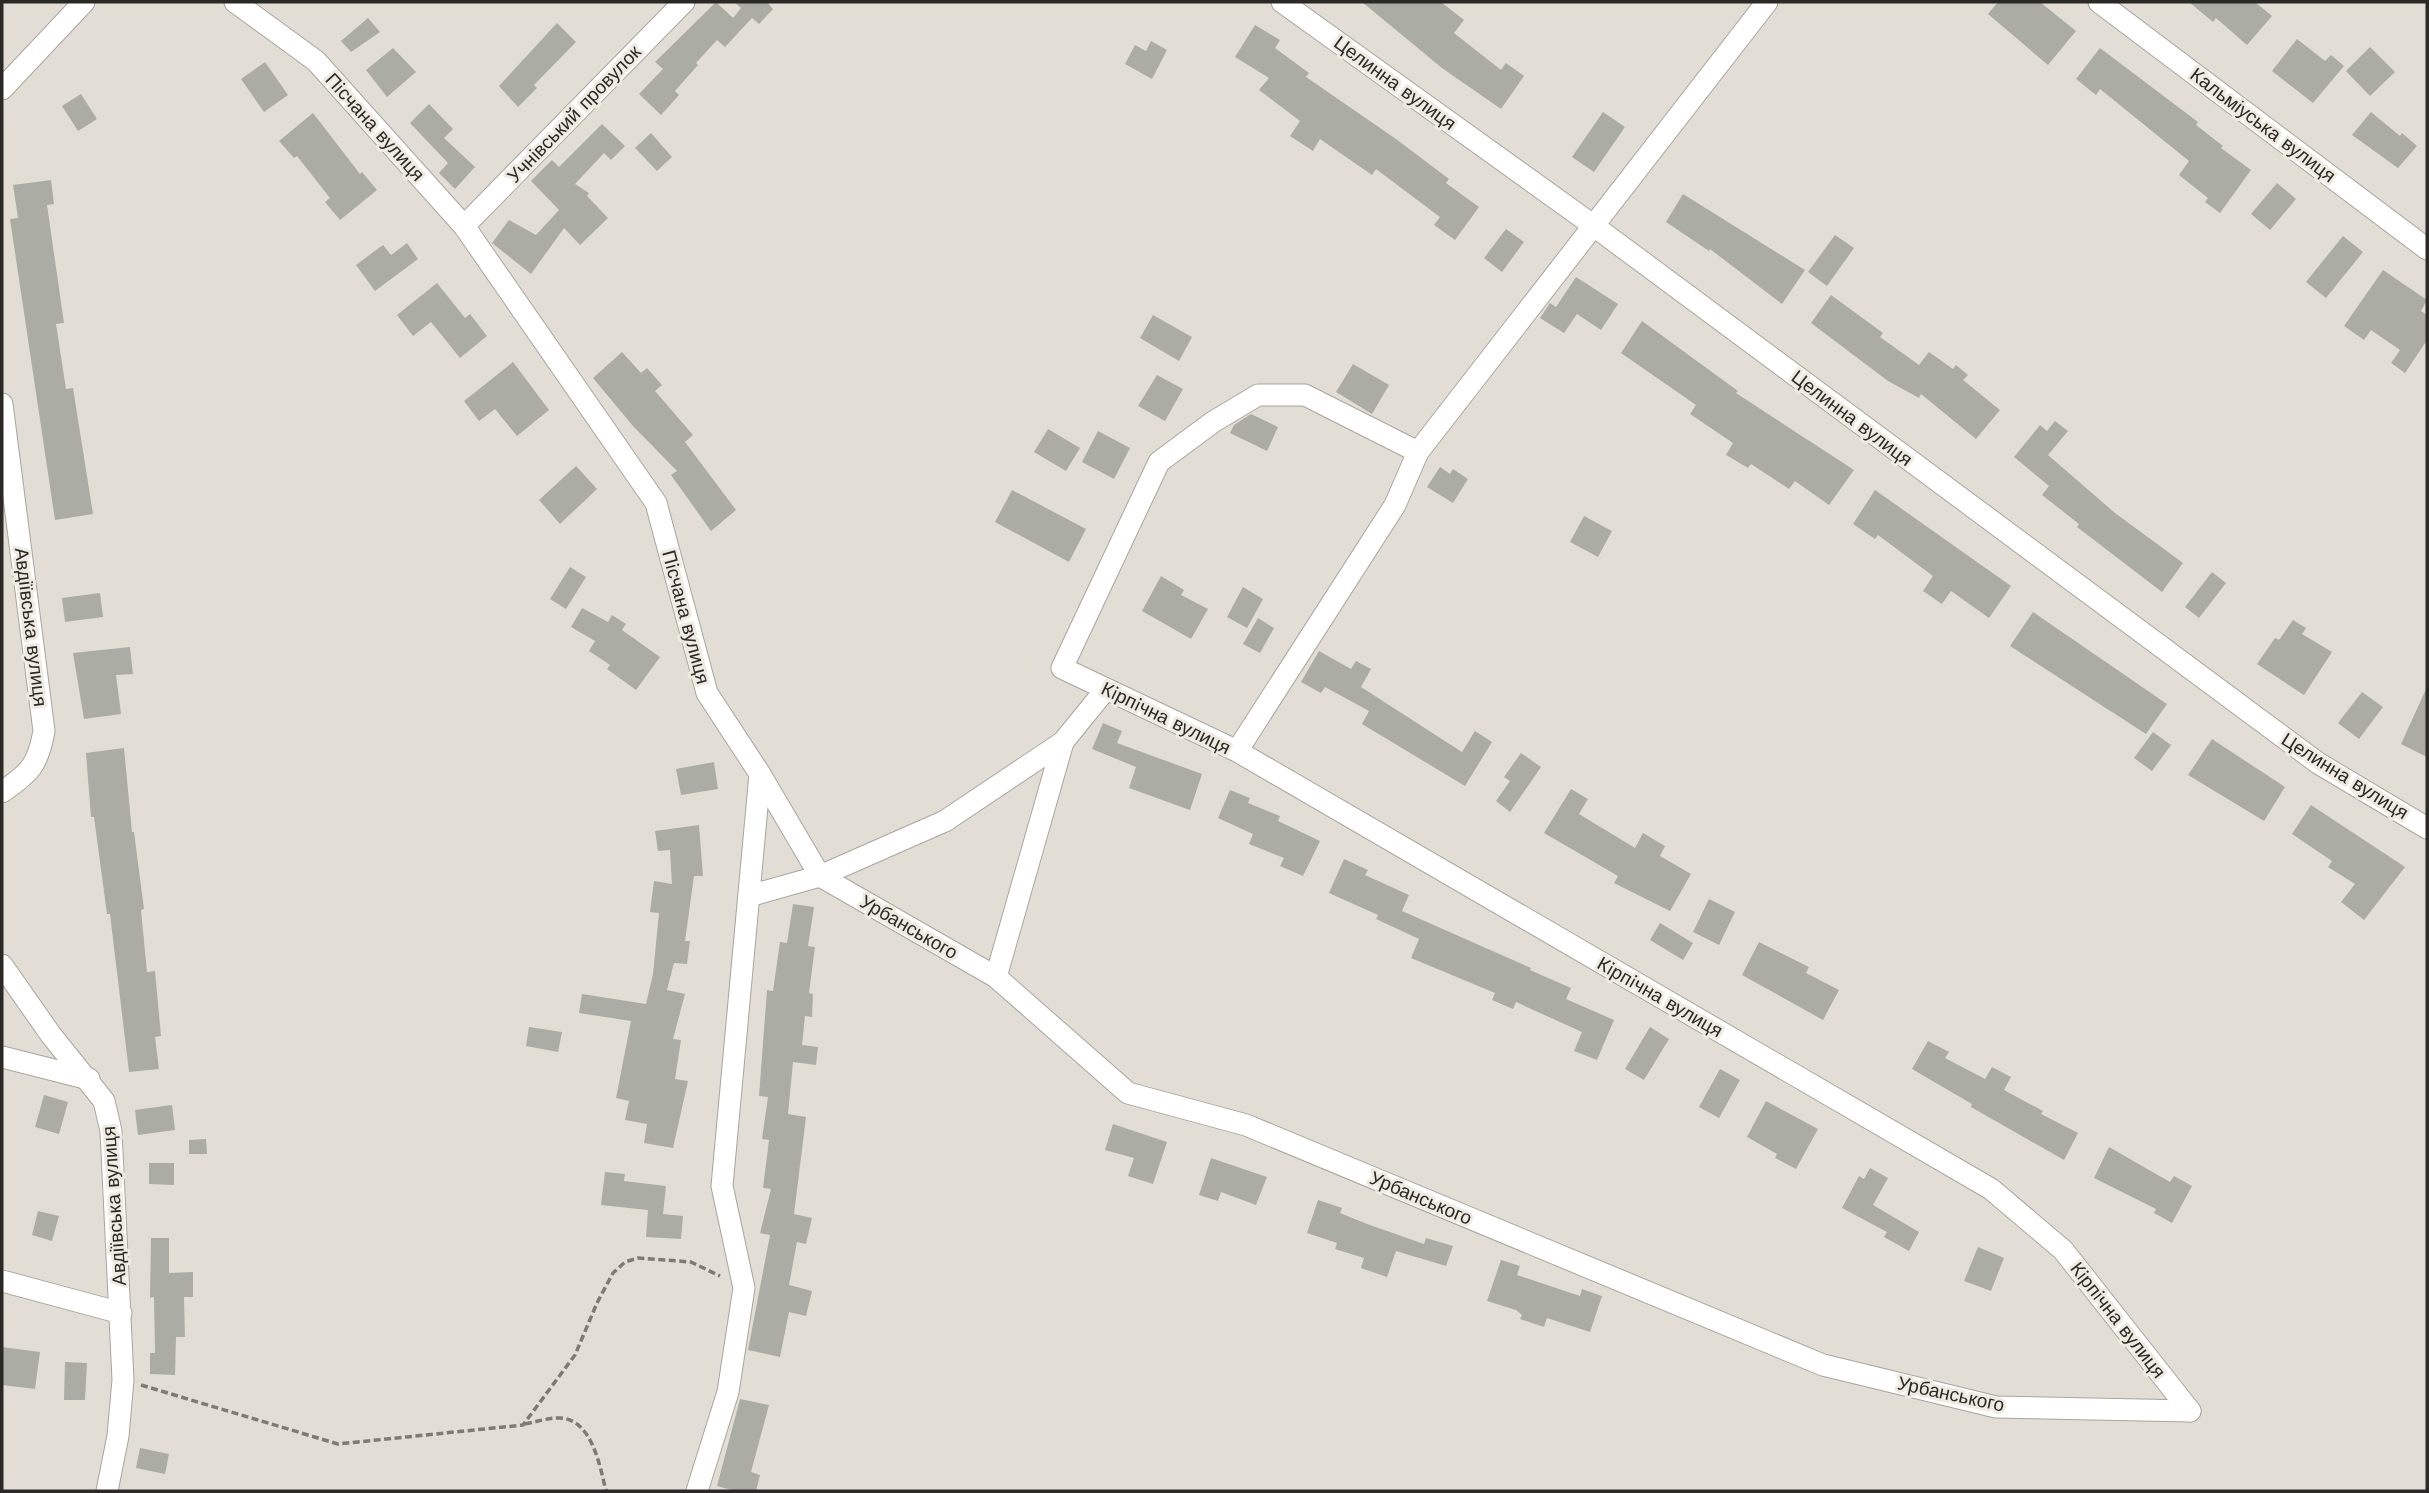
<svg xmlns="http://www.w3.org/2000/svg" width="2429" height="1493" font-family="'Work Sans',sans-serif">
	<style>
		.building { fill: #abada4 }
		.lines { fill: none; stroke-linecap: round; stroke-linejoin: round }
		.minor-casing { stroke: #a9a59c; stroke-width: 23 }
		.path { stroke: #7e7b75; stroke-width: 3.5; stroke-dasharray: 7 3.5; stroke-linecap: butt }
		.minor { stroke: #fff; stroke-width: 21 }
		.labels { text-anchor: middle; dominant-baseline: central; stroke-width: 6; stroke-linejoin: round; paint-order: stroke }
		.street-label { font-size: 19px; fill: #2a2925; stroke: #f0ebe2 }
	</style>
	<rect width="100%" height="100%" fill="#e2ded5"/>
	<g class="building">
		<path d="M716,2L733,18L741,8L734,2H767L773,9L759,24L752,18L725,47L717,40L696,63L698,65L675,91L679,95L661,115L639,94L663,69L655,62Z"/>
		<path d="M1362,2H1441L1464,20L1454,33L1501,70L1506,63L1524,76L1501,109L1442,68Z"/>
		<path d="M1998,2H2040L2076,31L2048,65L1988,14Z"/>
		<path d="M2189,2H2255L2272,16L2247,45L2216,18L2213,22Z"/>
		<path d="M368,18L380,32L351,52L341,41Z"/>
		<path d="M557,23L576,42L534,85L537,88L518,107L499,86Z"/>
		<path d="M1255,25L1280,40L1275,48L1309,73L1306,77L1396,139L1449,179L1446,183L1479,207L1455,240L1434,225L1440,217L1376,169L1372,175L1320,139L1313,151L1290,136L1300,121L1259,90L1269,78L1235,57Z"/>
		<path d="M2297,39L2325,61L2331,55L2344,66L2313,103L2272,71Z"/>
		<path d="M1151,41L1167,50L1152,79L1125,64L1135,45L1146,51Z"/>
		<path d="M2370,47L2395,72L2370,96L2346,71Z"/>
		<path d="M393,48L416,72L387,97L366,70Z"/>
		<path d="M2100,48L2198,122L2196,125L2223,146L2221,148L2251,170L2220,213L2205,202L2208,198L2179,175L2189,161L2100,89L2096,95L2076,79Z"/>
		<path d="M265,62L288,95L264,112L241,79Z"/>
		<path d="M81,94L97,119L78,131L62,106Z"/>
		<path d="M429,104L453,129L444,138L475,167L455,189L439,173L448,163L410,123Z"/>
		<path d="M1603,112L1625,127L1594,172L1572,157Z"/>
		<path d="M2371,112L2400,136L2402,133L2417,146L2398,168L2352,135Z"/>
		<path d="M313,113L360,174L362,172L377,190L340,220L325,202L330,198L297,156L294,158L279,141Z"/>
		<path d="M602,124L625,146L611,160L604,153L575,184L589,193L587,196L608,218L580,245L564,228L531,274L492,243L509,220L536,235L559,210L531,181L552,160L559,167Z"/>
		<path d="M651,133L672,157L657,171L635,148Z"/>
		<path d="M51,180L54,204L47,205L64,323L56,324L66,389L73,388L93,514L55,520L10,219L18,218L13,185Z"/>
		<path d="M2277,183L2296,199L2270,230L2251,214Z"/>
		<path d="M1683,194L1805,270L1782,304L1710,249L1709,251L1666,222Z"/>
		<path d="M1506,229L1524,242L1502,272L1484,258Z"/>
		<path d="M1835,235L1854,248L1827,286L1808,272Z"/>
		<path d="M2343,236L2363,252L2326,298L2306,282Z"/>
		<path d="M407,243L418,259L375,291L356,265L383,245L391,255Z"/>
		<path d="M2383,270L2427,300L2421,311L2427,315V340L2405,373L2391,363L2400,350L2371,330L2364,340L2344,326Z"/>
		<path d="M1576,277L1618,304L1601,330L1577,314L1564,333L1540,318L1550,303L1556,307Z"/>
		<path d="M437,283L465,318L470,314L487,336L460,358L431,322L413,336L397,315Z"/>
		<path d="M1831,295L1883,333L1880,337L1919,365L1929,352L1953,369L1956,365L1968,375L1963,380L2000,410L1976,439L1921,394L1919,398L1888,381L1811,323Z"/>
		<path d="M1153,315L1192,337L1179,361L1140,338Z"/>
		<path d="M1642,321L1738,391L1736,393L1854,470L1829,505L1795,481L1789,489L1751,464L1748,468L1726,455L1733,443L1690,414L1696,405L1621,353Z"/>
		<path d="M622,352L641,373L647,368L662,385L655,391L693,435L685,442L736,510L711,531L671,475L677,471L633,426L593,378Z"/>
		<path d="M513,362L549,410L517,436L495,409L479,421L464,401Z"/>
		<path d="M1353,364L1389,385L1372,414L1336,392Z"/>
		<path d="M1157,375L1183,389L1165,421L1138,406Z"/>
		<path d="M1251,414L1278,427L1267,451L1230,433L1234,425Z"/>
		<path d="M2055,421L2068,431L2048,455L2115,513L2183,563L2162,592L2077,527L2079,524L2042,495L2049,486L2014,457L2040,425L2047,431Z"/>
		<path d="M1048,429L1080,448L1066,471L1034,452Z"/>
		<path d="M1098,431L1130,448L1114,479L1082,462Z"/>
		<path d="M576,466L597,489L560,524L539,500Z"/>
		<path d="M1440,467L1450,474L1453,469L1468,479L1453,503L1427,487Z"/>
		<path d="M1012,490L1086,529L1069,562L995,522Z"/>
		<path d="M1875,490L2011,586L1989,618L1951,591L1942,604L1923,591L1933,576L1878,535L1875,539L1853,524Z"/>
		<path d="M1584,516L1612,531L1598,557L1570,542Z"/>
		<path d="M570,567L586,577L566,609L550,599Z"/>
		<path d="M2212,572L2226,583L2199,618L2185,607Z"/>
		<path d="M1161,576L1184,590L1181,595L1208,609L1191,639L1142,611Z"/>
		<path d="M1243,587L1263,599L1247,628L1227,617Z"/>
		<path d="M100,593L103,617L65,622L62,598Z"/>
		<path d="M582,608L608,622L612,615L626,624L622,630L660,657L636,690L607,669L610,665L589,651L595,641L571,627Z"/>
		<path d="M2033,612L2167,704L2146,734L2010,646Z"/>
		<path d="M1258,618L1274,628L1260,653L1243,644Z"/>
		<path d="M2293,620L2306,628L2302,634L2332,652L2304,695L2257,664L2275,638L2279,640Z"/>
		<path d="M130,647L133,674L116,675L121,714L84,719L73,653Z"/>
		<path d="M1319,651L1351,669L1356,661L1371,669L1361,687L1462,752L1475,731L1492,742L1465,786L1362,724L1369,711L1325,687L1321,693L1301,682Z"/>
		<path d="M2427,687V757L2401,744Z"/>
		<path d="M2362,692L2383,707L2359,739L2338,723Z"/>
		<path d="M1103,723L1122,731L1117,743L1202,774L1190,810L1129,788L1136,767L1092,749Z"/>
		<path d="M2153,732L2171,745L2152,771L2134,758Z"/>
		<path d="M2212,739L2285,787L2264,821L2188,775Z"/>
		<path d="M124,748L132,832H134L144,909L141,910L147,972L155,971L161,1036L155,1037L159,1069L129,1072L110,914H107L94,817H91L86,753Z"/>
		<path d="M1521,753L1541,767L1510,812L1496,801L1510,781L1504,777Z"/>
		<path d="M714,762L718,789L681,795L676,769Z"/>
		<path d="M1571,789L1588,799L1579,814L1635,848L1643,833L1665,846L1660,856L1691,874L1670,911L1614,883L1618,876L1544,833Z"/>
		<path d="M1230,790L1250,798L1248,803L1280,816L1278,821L1320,841L1303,876L1280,866L1284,858L1249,844L1253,834L1218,818Z"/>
		<path d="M2311,805L2405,867L2364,920L2341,902L2355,884L2328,867L2332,861L2292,834Z"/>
		<path d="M699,825L703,876H694L685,941H690L687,964L674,963L667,990L685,994L673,1039L681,1040L675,1079L688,1081L673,1148L644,1143L647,1124L625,1120L629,1101L616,1098L631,1021L579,1013L582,994L646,1004L653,974L659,913L650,912L654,881L672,884L670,850L658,851L655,831Z"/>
		<path d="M1344,859L1368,870L1365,875L1409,895L1402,911L1531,968L1530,970L1571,988L1566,999L1614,1020L1597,1060L1574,1051L1582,1032L1516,1002L1513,1009L1492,1000L1495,993L1411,958L1419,939L1376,919L1378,915L1329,893Z"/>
		<path d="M1709,899L1735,912L1719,945L1693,932Z"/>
		<path d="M793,904L814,907L808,946L815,947L809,993L813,994L812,1017L805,1016L802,1045L818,1047L816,1065L793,1062L788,1114L806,1117L794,1214L812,1218L806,1244L797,1242L789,1285L812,1291L806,1316L789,1312L780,1357L748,1350L770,1235L760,1233L771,1189L763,1188L769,1140L762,1139L768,1097L759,1096L767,990L773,991L780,942L787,943Z"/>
		<path d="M1660,923L1693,943L1683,960L1650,940Z"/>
		<path d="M1759,942L1809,967L1806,973L1839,990L1823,1020L1742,975Z"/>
		<path d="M529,1027L562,1032L558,1052L526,1046Z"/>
		<path d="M1650,1027L1669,1039L1644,1080L1625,1069Z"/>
		<path d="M1928,1041L1949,1052L1945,1058L1985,1079L1992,1067L2011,1077L2004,1090L2043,1111L2041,1114L2078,1133L2064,1160L1971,1107L1972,1104L1912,1069Z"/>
		<path d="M1720,1069L1740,1080L1719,1118L1699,1107Z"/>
		<path d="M44,1095L68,1102L59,1134L35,1127Z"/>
		<path d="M1766,1101L1818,1129L1796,1169L1775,1158L1777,1154L1747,1137Z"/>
		<path d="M172,1105L175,1130L138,1135L135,1110Z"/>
		<path d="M1113,1124L1167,1142L1153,1184L1128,1176L1134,1158L1105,1150Z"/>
		<path d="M206,1139L207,1154H189V1140Z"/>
		<path d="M2109,1147L2170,1182L2174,1176L2192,1186L2172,1223L2154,1213L2156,1209L2094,1178Z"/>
		<path d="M1211,1158L1267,1177L1256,1205L1221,1192L1218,1201L1199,1195Z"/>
		<path d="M149,1163H174V1185L149,1184Z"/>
		<path d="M1870,1168L1888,1178L1873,1205L1919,1232L1909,1251L1884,1237L1887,1232L1842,1208L1859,1176L1864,1179Z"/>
		<path d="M605,1172L625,1174L624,1181L666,1186L663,1214L683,1216L681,1239L646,1237L648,1210L601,1205Z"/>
		<path d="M1318,1200L1342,1208L1340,1213L1367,1224L1424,1244L1426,1238L1453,1246L1446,1266L1396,1251L1387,1277L1361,1268L1364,1258L1335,1249L1337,1243L1307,1233Z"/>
		<path d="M38,1211L59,1216L52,1241L32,1235Z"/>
		<path d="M151,1238H169V1273L193,1272V1297H184L185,1337H176L175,1375L150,1374V1353H155L154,1297L150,1298Z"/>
		<path d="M1978,1247L2004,1258L1991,1291L1964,1281Z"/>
		<path d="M1501,1260L1520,1266L1517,1275L1580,1296L1582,1289L1602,1296L1590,1332L1547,1318L1544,1327L1520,1319L1522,1315L1516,1310L1487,1301Z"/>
		<path d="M2,1347L40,1352L35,1389L2,1385Z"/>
		<path d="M65,1362L87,1363L85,1400H64Z"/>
		<path d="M740,1399L769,1405L751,1472L760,1475L756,1491H735L717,1486Z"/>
		<path d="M140,1448L169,1454L165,1474L136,1468Z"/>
	</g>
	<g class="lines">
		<g class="minor-casing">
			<g id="minor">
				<path d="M235,2L316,61L464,226L656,503L707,693L760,774L722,1186L744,1288L728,1392L697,1491"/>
				<path d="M1282,2L1594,226L2318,763L2427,828"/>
				<path d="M2099,2L2427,249"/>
				<path d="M2,89L84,2"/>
				<path d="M464,226L684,2"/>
				<path d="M2,404L44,731C38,765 30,773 2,792"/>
				<path d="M1418,452L1305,395H1258L1213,422L1159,462L1062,668L1237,751L1991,1189L2063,1250L2190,1411"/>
				<path d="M1237,751L1395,505L1418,452L1767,2"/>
				<path d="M760,774L820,876L996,977L1128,1093L1246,1125L1823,1365L1996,1407L2190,1411"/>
				<path d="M749,896L820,876L945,821L1063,742"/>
				<path d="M2,965L51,1035L104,1101L111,1131L123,1380L118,1436L107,1491"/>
				<path d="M996,977L1063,742L1106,689"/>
				<path d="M2,1057L89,1079"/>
				<path d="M2,1281L121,1313"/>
			</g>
		</g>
		<g class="path">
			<path d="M141,1385L338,1444L523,1425L575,1355L597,1303L613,1273L625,1262L638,1258L691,1262L720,1276"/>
			<path d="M525,1424C536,1422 547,1418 558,1418C592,1417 600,1467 606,1491"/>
		</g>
		<use href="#minor" class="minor"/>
	</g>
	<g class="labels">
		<g class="street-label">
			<text transform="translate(1395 83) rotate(36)">Целинна вулиця</text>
			<text transform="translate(574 114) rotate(-46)">Учнівський провулок</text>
			<text transform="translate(2263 125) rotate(37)">Кальміуська вулиця</text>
			<text transform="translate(375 127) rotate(48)">Пiсчана вулиця</text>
			<text transform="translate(1852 418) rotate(37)">Целинна вулиця</text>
			<text transform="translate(686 617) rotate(75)">Пiсчана вулиця</text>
			<text transform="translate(31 627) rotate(83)">Авдіївська вулиця</text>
			<text transform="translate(1166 718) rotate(26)">Кiрпiчна вулиця</text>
			<text transform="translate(2345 776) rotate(32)">Целинна вулиця</text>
			<text transform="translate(909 927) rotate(30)">Урбанського</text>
			<text transform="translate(1660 997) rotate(30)">Кiрпiчна вулиця</text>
			<text transform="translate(1421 1198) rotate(23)">Урбанського</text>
			<text transform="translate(114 1206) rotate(-94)">Авдіївська вулиця</text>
			<text transform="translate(2118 1320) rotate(52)">Кiрпiчна вулиця</text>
			<text transform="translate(1951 1394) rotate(12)">Урбанського</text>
		</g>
	</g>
	<rect width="2429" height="1493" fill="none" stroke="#2a2925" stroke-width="7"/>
</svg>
